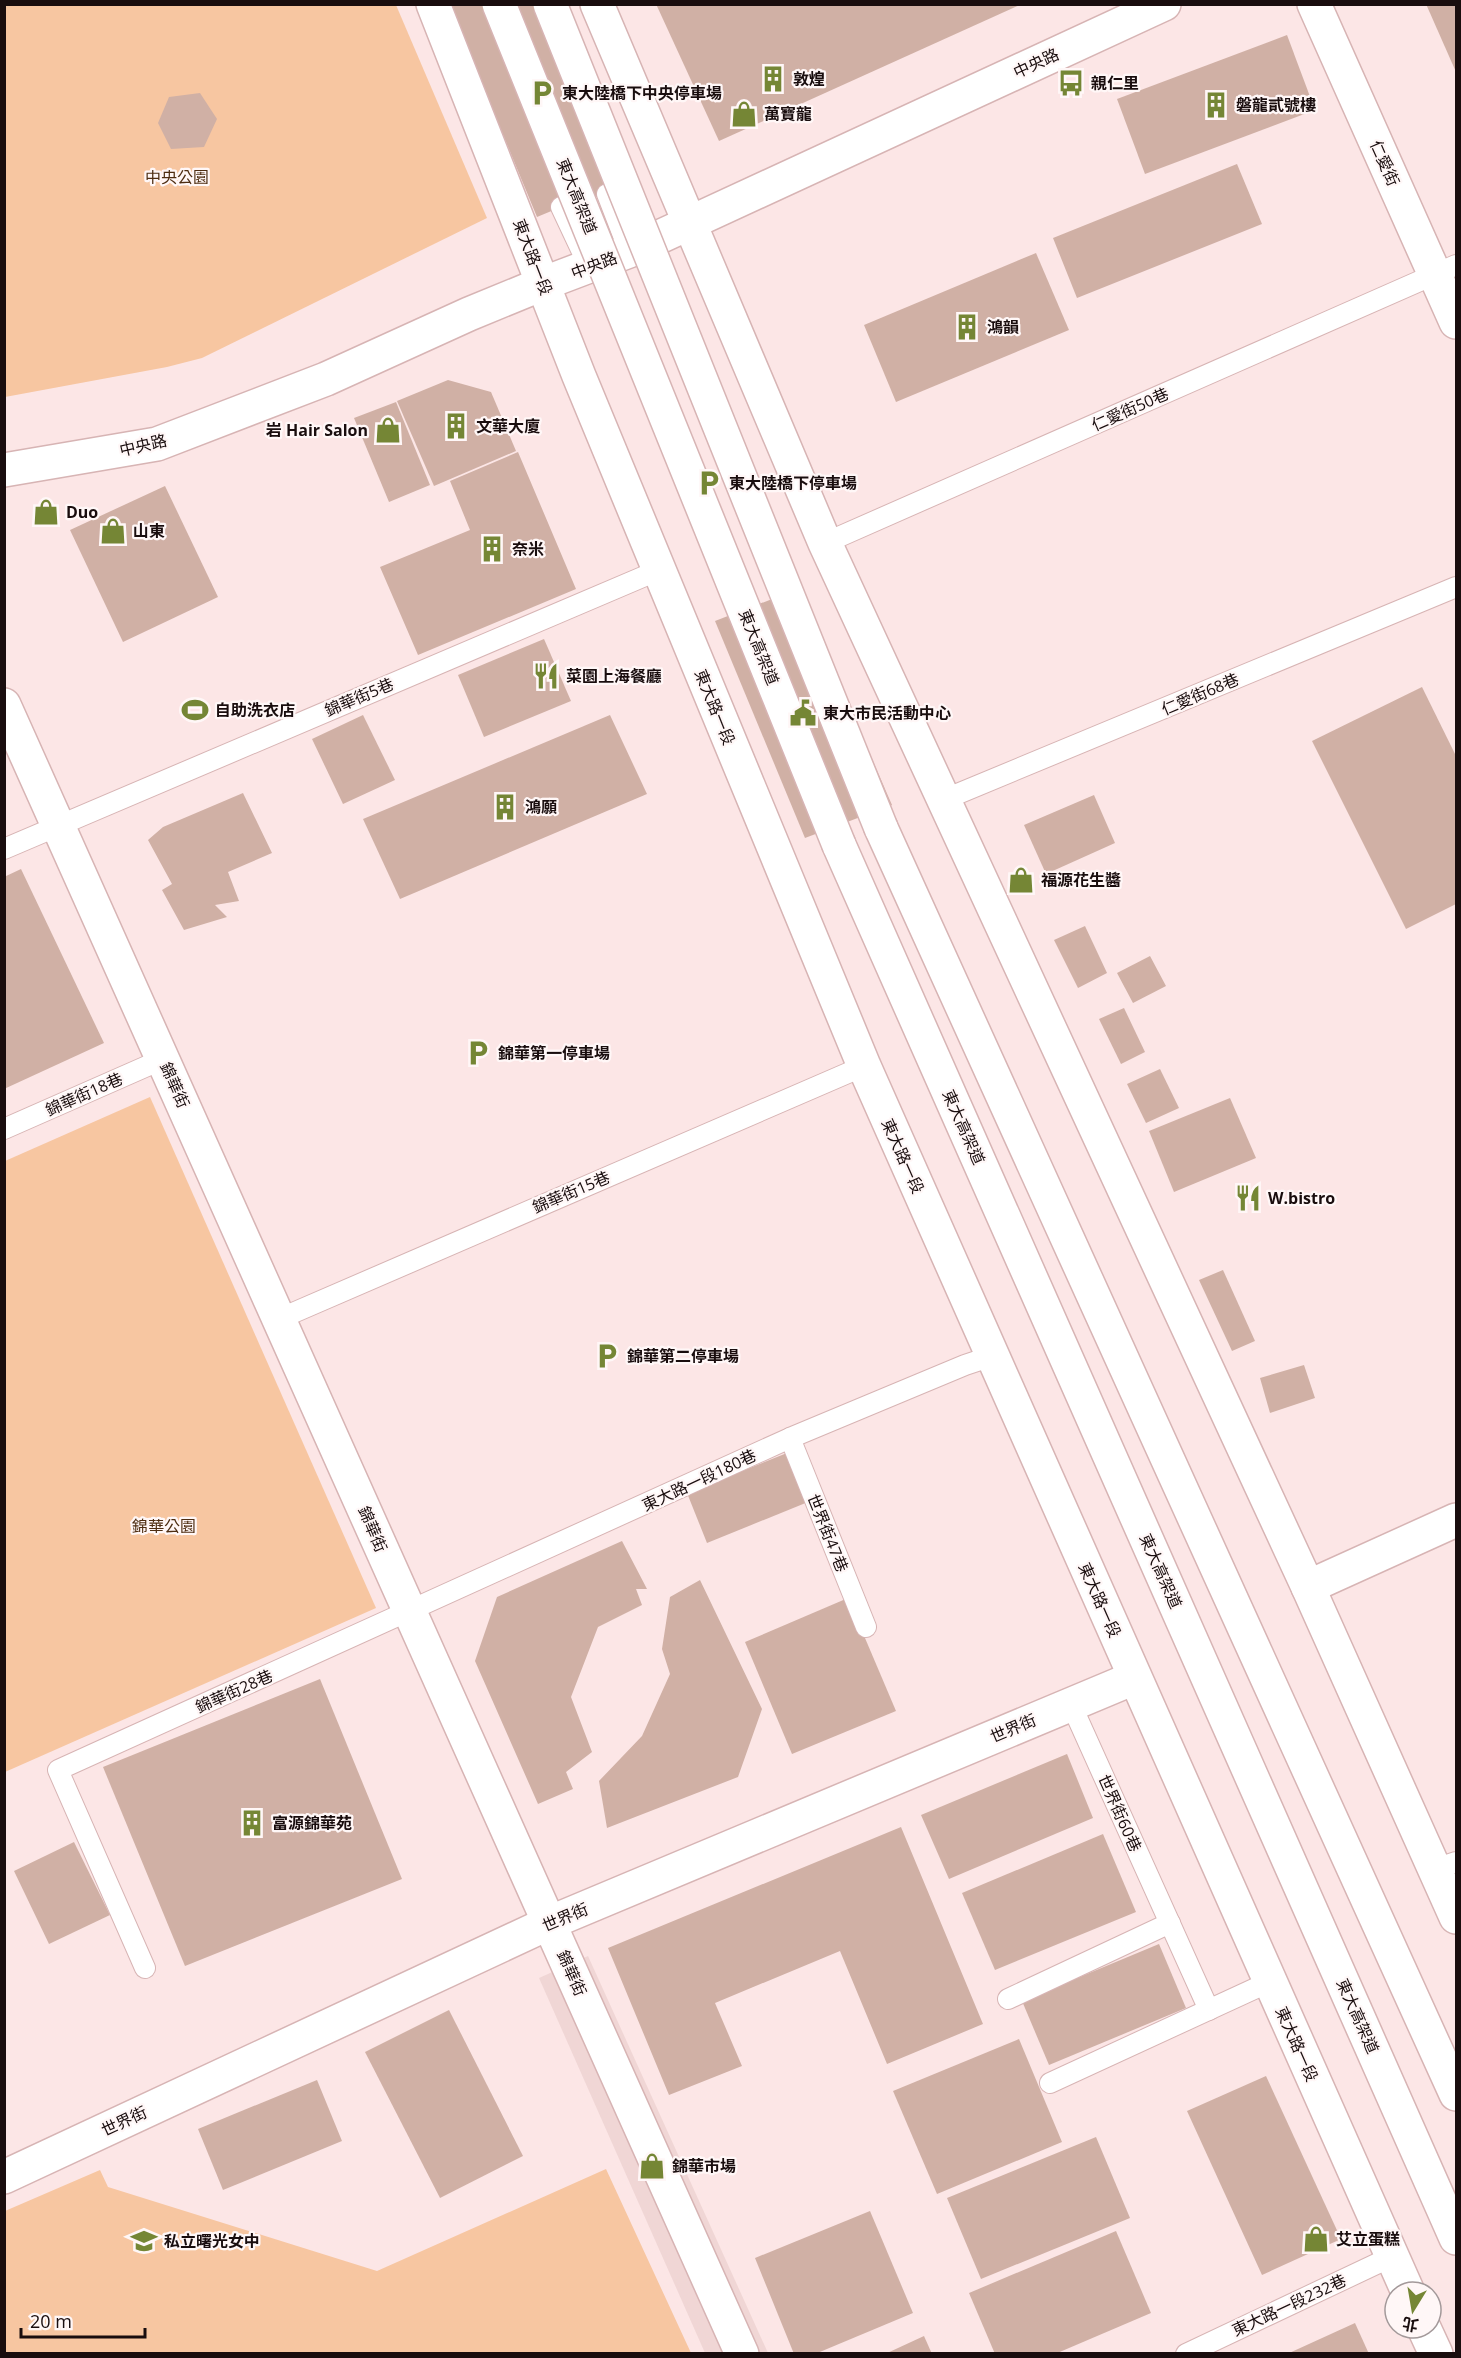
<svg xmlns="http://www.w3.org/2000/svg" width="1461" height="2358" font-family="'Open Sans','Noto Sans TC',sans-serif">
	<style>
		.built { fill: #f0d6d5 }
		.green { fill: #f7c6a1 }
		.building { fill: #d0b0a5 }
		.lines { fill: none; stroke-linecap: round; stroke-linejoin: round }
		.service-casing { stroke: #d7b4b4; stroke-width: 22 }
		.minor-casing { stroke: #d7b4b4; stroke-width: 36 }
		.tertiary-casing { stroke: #d7b4b4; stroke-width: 36 }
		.secondary-casing { stroke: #d7b4b4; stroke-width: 36 }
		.service { stroke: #fff; stroke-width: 20 }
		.minor { stroke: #fff; stroke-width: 33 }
		.tertiary { stroke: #fff; stroke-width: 33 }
		.secondary { stroke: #fff; stroke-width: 33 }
		.secondary-bridge-casing { stroke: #d7b4b4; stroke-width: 36; stroke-linecap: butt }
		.secondary-bridge { stroke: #fff; stroke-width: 33 }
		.labels { text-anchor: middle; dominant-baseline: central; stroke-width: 4.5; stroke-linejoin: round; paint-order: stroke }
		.street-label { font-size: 16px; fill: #190d0e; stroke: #fff7f7 }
		.poi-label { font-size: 16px; font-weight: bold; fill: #190d0e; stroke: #fff7f7; text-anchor: start }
		.park-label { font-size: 16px; fill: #4e2d11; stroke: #fff7f7 }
	</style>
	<rect width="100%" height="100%" fill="#fce6e6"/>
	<path class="built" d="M588,1956L768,2353H705L539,1978Z"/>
	<g class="green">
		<path d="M5,5H396L487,218L202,358L167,367L5,397Z"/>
		<path d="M150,1097L376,1608L5,1772V1161Z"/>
		<path d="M606,2169L691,2353H5V2211L100,2170L108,2187L377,2271Z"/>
	</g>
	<g class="building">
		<path d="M449,4H559L637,182L607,194L561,207L537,217Z"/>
		<path d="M656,4H1022L719,141Z"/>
		<path d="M1426,4H1456V72Z"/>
		<path d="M1287,35L1315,110L1145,174L1117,99Z"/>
		<path d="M200,93L217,119L204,147L171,149L158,123L169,97Z"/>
		<path d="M1237,164L1262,224L1077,298L1053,238Z"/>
		<path d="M1036,253L1069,330L896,402L864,325Z"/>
		<path d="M448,380L491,392L516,451L434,486L397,401Z"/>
		<path d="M396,402L430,485L389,502L354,418Z"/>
		<path d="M518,452L576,589L418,655L380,567L470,530L450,481Z"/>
		<path d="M165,486L218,597L123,642L70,530Z"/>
		<path d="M798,589L892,805L805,838L715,621Z"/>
		<path d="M544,639L571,701L484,737L458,675Z"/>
		<path d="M1422,687L1456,756V904L1406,929L1312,741Z"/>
		<path d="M363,715L395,780L343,804L312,739Z"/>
		<path d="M610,715L647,794L400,899L363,819Z"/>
		<path d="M243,793L272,853L228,872L239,901L215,905L227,917L184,930L162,890L172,884L148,840L163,827Z"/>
		<path d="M1094,795L1115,843L1046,874L1024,825Z"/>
		<path d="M21,869L104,1043L4,1089V877Z"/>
		<path d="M1085,926L1107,973L1078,988L1054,940Z"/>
		<path d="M1150,956L1166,986L1133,1003L1117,973Z"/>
		<path d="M1124,1008L1145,1052L1121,1064L1099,1019Z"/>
		<path d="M1160,1069L1179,1108L1146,1123L1127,1084Z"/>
		<path d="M1230,1098L1256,1158L1174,1192L1149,1131Z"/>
		<path d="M1223,1270L1255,1341L1232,1351L1199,1280Z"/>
		<path d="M1304,1365L1315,1398L1270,1413L1260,1378Z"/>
		<path d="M787,1453L808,1502L707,1543L687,1493Z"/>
		<path d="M622,1541L647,1589H636L642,1605L598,1627L571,1697L592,1752L566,1772L573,1789L538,1804L475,1661L497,1597Z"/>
		<path d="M700,1580L762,1709L738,1777L607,1828L599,1781L642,1736L670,1674L662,1649L670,1597Z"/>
		<path d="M848,1598L896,1711L792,1754L745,1642Z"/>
		<path d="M320,1679L402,1879L185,1966L103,1767Z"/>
		<path d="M1067,1754L1093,1818L949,1879L921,1815Z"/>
		<path d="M901,1827L983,2024L887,2064L840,1951L715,2003L742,2066L669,2095L608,1948Z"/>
		<path d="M1103,1834L1136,1912L995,1970L962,1893Z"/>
		<path d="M74,1842L110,1915L49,1944L14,1871Z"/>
		<path d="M1159,1944L1186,2008L1049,2065L1022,2001Z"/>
		<path d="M449,2010L523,2156L440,2198L365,2052Z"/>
		<path d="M1019,2039L1062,2142L937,2194L893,2091Z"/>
		<path d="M1266,2076L1341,2239L1262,2275L1187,2111Z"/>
		<path d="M317,2080L342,2141L223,2190L198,2129Z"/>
		<path d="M1096,2137L1130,2218L981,2279L947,2198Z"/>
		<path d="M870,2211L913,2313L815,2354H794L755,2258Z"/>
		<path d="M1116,2231L1151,2313L1055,2354H995L969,2293Z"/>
		<path d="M1355,2323L1369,2354H1287Z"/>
		<path d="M924,2336L932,2354H885Z"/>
	</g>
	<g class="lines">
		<g class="service-casing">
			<g id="service">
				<path d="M607,194L629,251"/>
				<path d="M561,207L584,256"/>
				<path d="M825,543L1456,265"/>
				<path d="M943,800L1456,587"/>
				<path d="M4,849L659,570"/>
				<path d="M4,1129L163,1059"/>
				<path d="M279,1319L864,1066"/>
				<path d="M790,1438L866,1627"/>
				<path d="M1071,1704L1209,2010"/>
				<path d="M1435,1869L1456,1862"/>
				<path d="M145,1968L58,1770L790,1438L965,1365L992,1356"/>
				<path d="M1008,1999L1170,1923"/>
				<path d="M1050,2083L1269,1982"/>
				<path d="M1186,2354L1391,2257"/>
			</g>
		</g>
		<g class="minor-casing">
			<g id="minor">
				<path d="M1314,4L1456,322"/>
				<path d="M4,470L157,444L326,379L469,314L542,284"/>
				<path d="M4,705L742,2354"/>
				<path d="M1308,1587L1456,1520"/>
				<path d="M4,2177L549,1923L1134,1678"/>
			</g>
		</g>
		<g class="tertiary-casing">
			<g id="tertiary">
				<path d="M433,4L579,376L864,1066L1408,2292"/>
				<path d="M597,4L825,543L1308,1587L1456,1917"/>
				<path d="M542,284L629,251L1164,4"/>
				<path d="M1424,2328L1436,2354"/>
			</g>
		</g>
		<g class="secondary-casing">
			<g id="secondary">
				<path d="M881,828L1456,2094"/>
				<path d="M839,845L1456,2238"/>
			</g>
		</g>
		<use href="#service" class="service"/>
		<use href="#minor" class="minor"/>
		<use href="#tertiary" class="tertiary"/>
		<use href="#secondary" class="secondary"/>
		<g class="secondary-bridge-casing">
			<g id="secondary-bridge">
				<path d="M499,4L839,845"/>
				<path d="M550,4L881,828"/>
			</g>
		</g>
		<use href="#secondary-bridge" class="secondary-bridge"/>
	</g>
	<defs>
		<g id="building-bare" transform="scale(2.07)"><path d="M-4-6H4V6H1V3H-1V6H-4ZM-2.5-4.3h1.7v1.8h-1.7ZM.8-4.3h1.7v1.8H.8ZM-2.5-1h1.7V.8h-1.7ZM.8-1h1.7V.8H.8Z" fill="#758635" stroke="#fff7f7" stroke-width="2.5" paint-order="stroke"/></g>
		<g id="bus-bare" transform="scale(2.07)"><path d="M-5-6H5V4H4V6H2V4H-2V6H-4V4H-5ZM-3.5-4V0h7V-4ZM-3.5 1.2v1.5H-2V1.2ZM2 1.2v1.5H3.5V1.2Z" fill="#758635" stroke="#fff7f7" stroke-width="2.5" paint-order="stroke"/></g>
		<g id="parking-bare" transform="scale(2.07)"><path d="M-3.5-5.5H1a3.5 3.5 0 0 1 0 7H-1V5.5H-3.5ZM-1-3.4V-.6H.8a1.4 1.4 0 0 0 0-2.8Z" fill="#758635" stroke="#fff7f7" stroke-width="2.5" paint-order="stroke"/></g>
		<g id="shop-bare" transform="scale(2.07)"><path d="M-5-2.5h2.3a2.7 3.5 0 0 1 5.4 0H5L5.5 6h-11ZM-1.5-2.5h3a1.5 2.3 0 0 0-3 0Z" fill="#758635" stroke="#fff7f7" stroke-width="2.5" paint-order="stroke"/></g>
		<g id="restaurant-bare" transform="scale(2.07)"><path d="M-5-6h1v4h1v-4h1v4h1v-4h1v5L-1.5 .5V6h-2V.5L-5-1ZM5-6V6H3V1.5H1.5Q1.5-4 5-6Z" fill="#758635" stroke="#fff7f7" stroke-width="2.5" paint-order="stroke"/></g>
		<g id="stadium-bare" transform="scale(2.07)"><path d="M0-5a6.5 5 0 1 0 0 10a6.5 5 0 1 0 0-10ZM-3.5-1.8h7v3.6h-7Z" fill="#758635" stroke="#fff7f7" stroke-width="2.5" paint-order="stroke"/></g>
		<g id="civic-bare" transform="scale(2.07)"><path d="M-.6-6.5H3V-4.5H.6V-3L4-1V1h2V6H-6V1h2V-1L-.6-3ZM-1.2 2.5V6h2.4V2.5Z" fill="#758635" stroke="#fff7f7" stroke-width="2.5" paint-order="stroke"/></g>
		<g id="school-bare" transform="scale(2.07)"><path d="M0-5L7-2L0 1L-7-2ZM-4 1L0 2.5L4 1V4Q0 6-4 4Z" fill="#758635" stroke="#fff7f7" stroke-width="2.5" paint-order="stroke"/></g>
	</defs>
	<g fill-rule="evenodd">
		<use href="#building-bare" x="773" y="79"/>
		<use href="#bus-bare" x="1071" y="83"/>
		<use href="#parking-bare" x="542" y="93"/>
		<use href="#building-bare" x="1216" y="105"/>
		<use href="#shop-bare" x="744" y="114"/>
		<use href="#building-bare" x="967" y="327"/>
		<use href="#building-bare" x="456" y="426"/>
		<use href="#shop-bare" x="388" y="430"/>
		<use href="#parking-bare" x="709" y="483"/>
		<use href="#shop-bare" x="46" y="512"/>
		<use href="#shop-bare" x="113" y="531"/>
		<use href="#building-bare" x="492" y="549"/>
		<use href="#restaurant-bare" x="546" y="676"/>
		<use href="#stadium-bare" x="195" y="710"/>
		<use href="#civic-bare" x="803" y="713"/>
		<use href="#building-bare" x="505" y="807"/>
		<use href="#shop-bare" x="1021" y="880"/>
		<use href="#parking-bare" x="478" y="1053"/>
		<use href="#restaurant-bare" x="1248" y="1198"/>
		<use href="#parking-bare" x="607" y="1356"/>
		<use href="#building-bare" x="252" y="1823"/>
		<use href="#shop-bare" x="652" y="2166"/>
		<use href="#shop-bare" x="1316" y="2239"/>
		<use href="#school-bare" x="144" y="2241"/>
	</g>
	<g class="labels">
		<g class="street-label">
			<text transform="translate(1036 63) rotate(-25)">中央路</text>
			<text transform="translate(1385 163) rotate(66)">仁愛街</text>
			<text transform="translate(577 196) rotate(68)">東大高架道</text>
			<text transform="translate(533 257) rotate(69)">東大路一段</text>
			<text transform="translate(594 265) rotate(-21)">中央路</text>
			<text transform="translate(1130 409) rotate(-24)">仁愛街50巷</text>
			<text transform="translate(143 445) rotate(-13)">中央路</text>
			<text transform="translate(759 647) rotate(68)">東大高架道</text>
			<text transform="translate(1200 694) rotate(-23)">仁愛街68巷</text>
			<text transform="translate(359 697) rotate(-23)">錦華街5巷</text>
			<text transform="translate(715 707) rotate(68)">東大路一段</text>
			<text transform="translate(175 1085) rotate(66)">錦華街</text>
			<text transform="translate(84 1094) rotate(-24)">錦華街18巷</text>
			<text transform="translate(964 1127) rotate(66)">東大高架道</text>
			<text transform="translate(903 1156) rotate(66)">東大路一段</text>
			<text transform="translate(571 1192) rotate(-23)">錦華街15巷</text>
			<text transform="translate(699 1480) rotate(-25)">東大路一段180巷</text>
			<text transform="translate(373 1529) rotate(67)">錦華街</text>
			<text transform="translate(828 1533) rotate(68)">世界街47巷</text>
			<text transform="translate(1161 1571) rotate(66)">東大高架道</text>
			<text transform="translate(1100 1600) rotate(66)">東大路一段</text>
			<text transform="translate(234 1691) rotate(-24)">錦華街28巷</text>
			<text transform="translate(1013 1728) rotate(-23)">世界街</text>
			<text transform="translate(1120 1813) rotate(66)">世界街60巷</text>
			<text transform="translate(565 1917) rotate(-23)">世界街</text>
			<text transform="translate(572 1973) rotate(66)">錦華街</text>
			<text transform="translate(1358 2016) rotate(66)">東大高架道</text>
			<text transform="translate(1297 2044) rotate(66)">東大路一段</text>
			<text transform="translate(124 2121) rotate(-25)">世界街</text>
			<text transform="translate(1289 2305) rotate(-25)">東大路一段232巷</text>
		</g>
		<g class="poi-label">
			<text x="793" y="79">敦煌</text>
			<text x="1091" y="83">親仁里</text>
			<text x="562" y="93">東大陸橋下中央停車場</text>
			<text x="1236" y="105">磐龍貳號樓</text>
			<text x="764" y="114">萬寶龍</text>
			<text x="987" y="327">鴻韻</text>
			<text x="476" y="426">文華大廈</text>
			<text x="368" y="430" text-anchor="end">岩 Hair Salon</text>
			<text x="729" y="483">東大陸橋下停車場</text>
			<text x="66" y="512">Duo</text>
			<text x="133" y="531">山東</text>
			<text x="512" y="549">奈米</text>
			<text x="566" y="676">菜園上海餐廳</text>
			<text x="215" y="710">自助洗衣店</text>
			<text x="823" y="713">東大市民活動中心</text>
			<text x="525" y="807">鴻願</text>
			<text x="1041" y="880">福源花生醬</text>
			<text x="498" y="1053">錦華第一停車場</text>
			<text x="1268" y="1198">W.bistro</text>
			<text x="627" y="1356">錦華第二停車場</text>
			<text x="272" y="1823">富源錦華苑</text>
			<text x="672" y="2166">錦華市場</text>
			<text x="1336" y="2239">艾立蛋糕</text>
			<text x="164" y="2241">私立曙光女中</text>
		</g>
		<g class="park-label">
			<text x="177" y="177">中央公園</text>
			<text x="164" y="1526">錦華公園</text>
		</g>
	</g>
	<rect width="1461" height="2358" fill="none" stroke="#190d0e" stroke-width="12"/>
	<g transform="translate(1413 2310) rotate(191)"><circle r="28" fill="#fff7f7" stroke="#a3999a" stroke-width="1.5"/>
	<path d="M0-4.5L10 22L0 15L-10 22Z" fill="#758635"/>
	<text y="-9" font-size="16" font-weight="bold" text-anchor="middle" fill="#190d0e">北</text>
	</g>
	<path d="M21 2328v9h124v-9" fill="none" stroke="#190d0e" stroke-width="3"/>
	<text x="30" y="2328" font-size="18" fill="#190d0e" stroke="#fff7f7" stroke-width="4.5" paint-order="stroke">20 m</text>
</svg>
